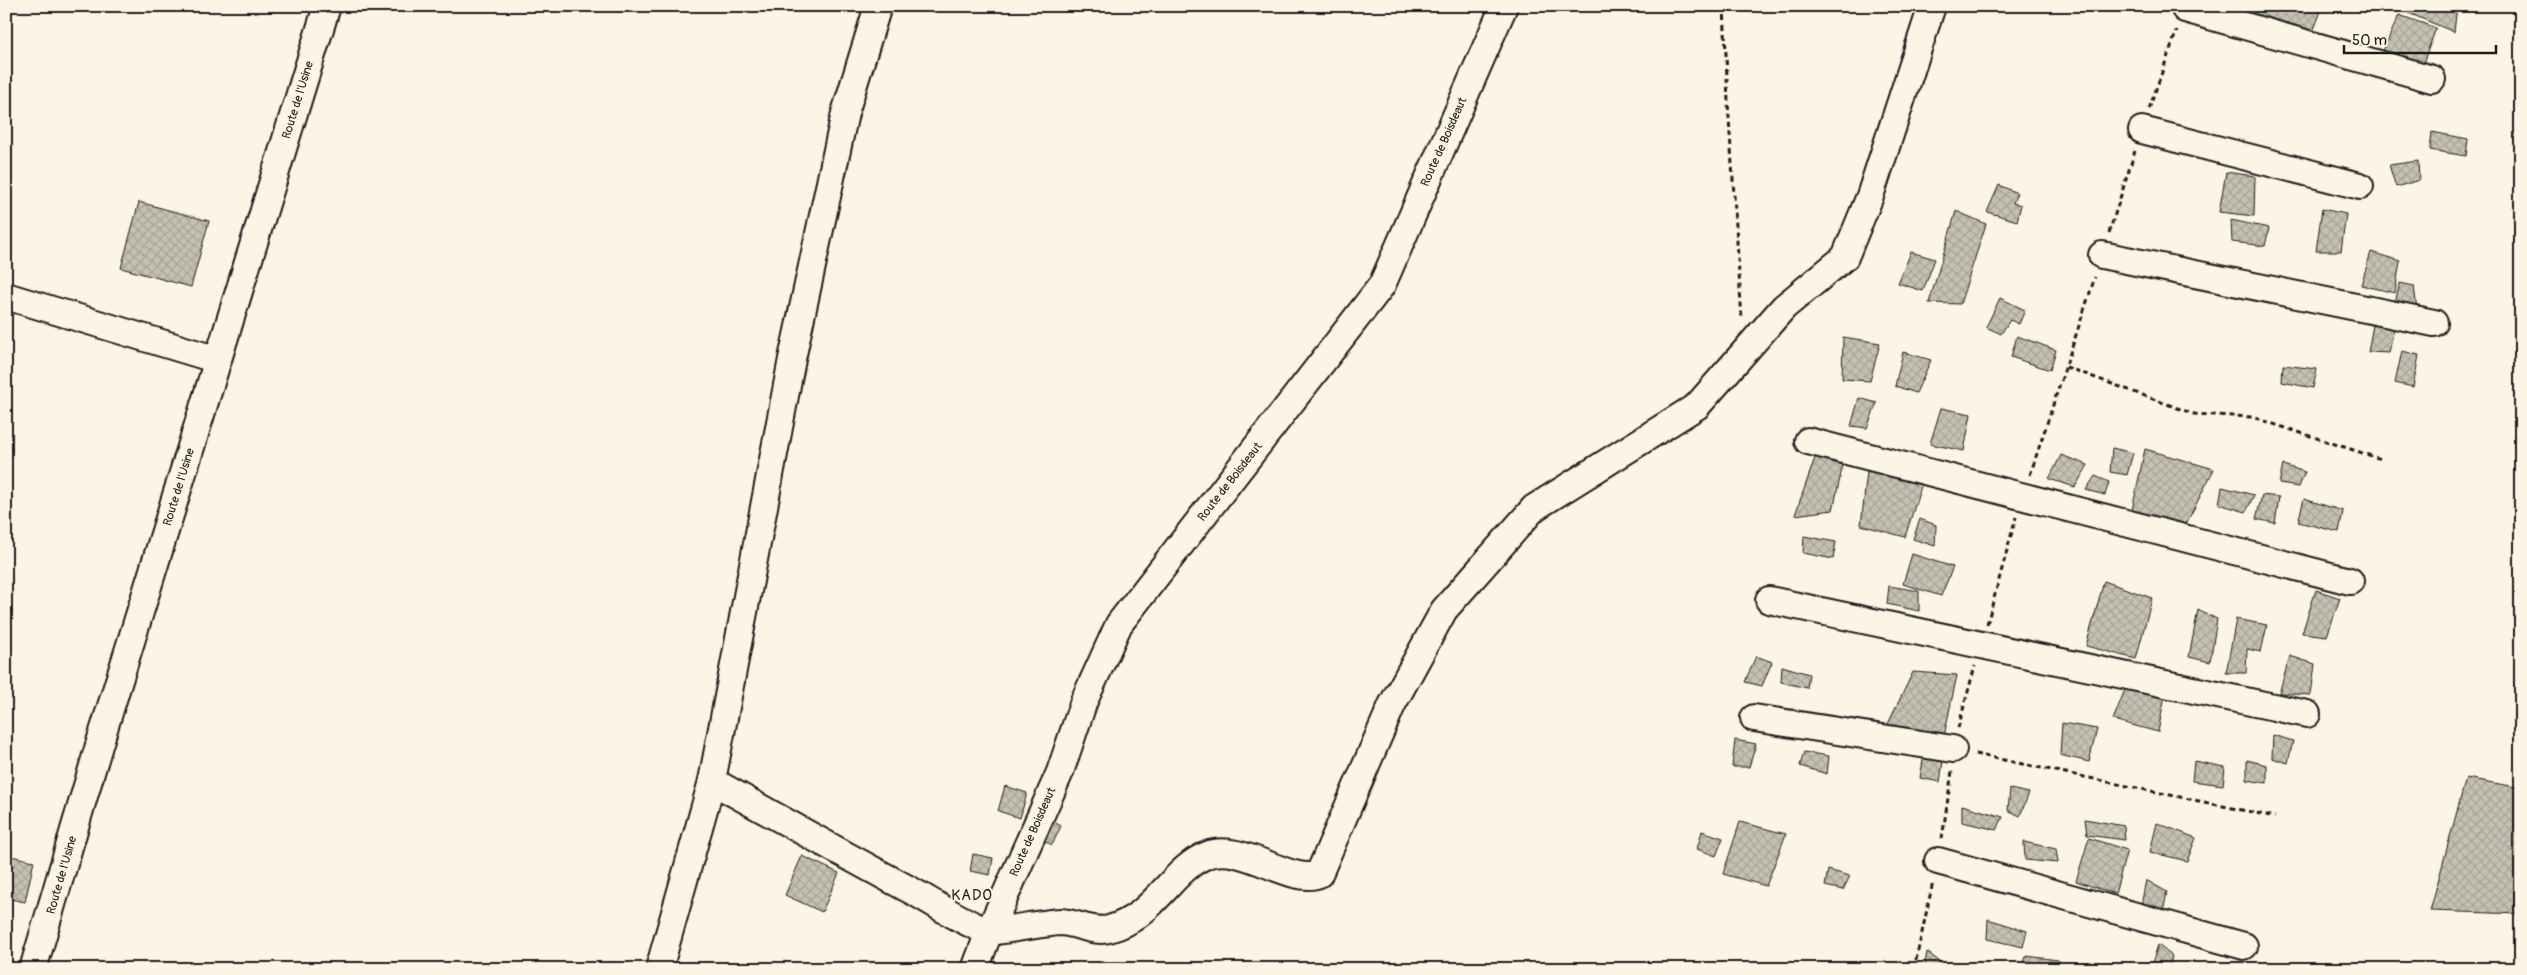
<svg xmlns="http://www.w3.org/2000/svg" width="2527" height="975" font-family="Pangolin,sans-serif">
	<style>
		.building { fill: url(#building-cross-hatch); stroke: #1c1c1c }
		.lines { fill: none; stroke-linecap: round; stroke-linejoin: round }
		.minor-casing { stroke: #1c1c1c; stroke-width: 30 }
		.path { stroke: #1c1c1c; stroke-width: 3; stroke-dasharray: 5 4; stroke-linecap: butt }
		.minor { stroke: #fcf5e5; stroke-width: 26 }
		.labels { text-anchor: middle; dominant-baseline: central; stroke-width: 4; stroke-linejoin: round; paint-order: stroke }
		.street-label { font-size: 12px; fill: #1c1c1c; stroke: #fcf5e5 }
		.quarter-label { font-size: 15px; letter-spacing: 1px; fill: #1c1c1c; stroke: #fcf5e5 }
	</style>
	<defs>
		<pattern id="building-cross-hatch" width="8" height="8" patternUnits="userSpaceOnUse" patternTransform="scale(1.25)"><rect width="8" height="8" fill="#c4c0b3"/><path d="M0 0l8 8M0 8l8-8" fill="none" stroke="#a8a499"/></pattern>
	</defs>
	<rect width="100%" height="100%" fill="#fcf5e5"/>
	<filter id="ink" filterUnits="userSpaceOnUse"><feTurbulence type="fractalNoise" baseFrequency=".02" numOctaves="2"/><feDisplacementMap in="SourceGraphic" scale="10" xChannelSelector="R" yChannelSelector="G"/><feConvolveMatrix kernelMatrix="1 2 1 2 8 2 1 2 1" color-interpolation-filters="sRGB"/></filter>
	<g filter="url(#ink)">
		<g class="building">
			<path d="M2211,6H2323L2311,37Z"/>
			<path d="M2408,6H2457L2454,32L2406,12Z"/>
			<path d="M2399,15L2436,28L2423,63L2383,51Z"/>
			<path d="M2432,132L2468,139L2466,156L2430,150Z"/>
			<path d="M2418,161L2419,180L2396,187L2389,165Z"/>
			<path d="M2226,172L2255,176L2254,216L2219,212Z"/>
			<path d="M1999,185L2017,193L2013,203L2021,205L2017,221L1987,212Z"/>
			<path d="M139,202L209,221L191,287L121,268Z"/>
			<path d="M2322,209L2346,214L2341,251H2316Z"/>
			<path d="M1956,211L1986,224L1960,304L1929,303Z"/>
			<path d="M2231,220L2269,228L2265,246L2232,242Z"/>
			<path d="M1911,252L1935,259L1923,291L1898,283Z"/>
			<path d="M2371,252L2400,261L2395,293L2361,285Z"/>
			<path d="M2400,283L2414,286L2417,310L2394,306Z"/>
			<path d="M2000,298L2025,310L2019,324L2010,320L2001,334L1986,327Z"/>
			<path d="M2373,325L2394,327L2389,353L2368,352Z"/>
			<path d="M2017,336L2056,350L2050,370L2011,357Z"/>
			<path d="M1843,337L1880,343L1870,381L1842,379Z"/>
			<path d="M2402,351L2419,355L2413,387L2395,383Z"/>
			<path d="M1903,352L1931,360L1916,393L1895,386Z"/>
			<path d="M2283,365L2317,369L2313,388L2282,382Z"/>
			<path d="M1859,398L1877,403L1867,428L1851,426Z"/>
			<path d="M1941,408L1971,414L1964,451L1930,444Z"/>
			<path d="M2112,448L2133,453L2127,475L2110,472Z"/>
			<path d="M2145,449L2214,469L2186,524L2132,510Z"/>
			<path d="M1816,455L1843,464L1833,510L1795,515Z"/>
			<path d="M2061,455L2088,465L2075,487L2049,479Z"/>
			<path d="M1868,463L1923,480L1905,537L1861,525Z"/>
			<path d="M2283,465L2305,472L2299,487L2279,484Z"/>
			<path d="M2095,476L2109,482L2105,495L2086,490Z"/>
			<path d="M2222,487L2254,495L2246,512L2219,504Z"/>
			<path d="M2262,495L2279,497L2275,523L2256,519Z"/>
			<path d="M2304,499L2343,511L2339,532L2298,522Z"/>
			<path d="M1920,519L1936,525L1935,546L1913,539Z"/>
			<path d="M1804,536L1836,542L1833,559L1803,553Z"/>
			<path d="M1912,554L1953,567L1941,596L1903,584Z"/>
			<path d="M2104,581L2152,598L2136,659L2086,646Z"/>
			<path d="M1889,586L1919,591V611L1887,604Z"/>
			<path d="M2316,590L2340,598L2327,636L2302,633Z"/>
			<path d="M2198,610L2217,619L2210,662L2189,657Z"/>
			<path d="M2236,619L2267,625L2261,652L2247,649L2246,673H2226Z"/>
			<path d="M1756,656L1772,662L1762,686L1745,682Z"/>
			<path d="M2290,656L2315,664L2311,695L2279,693Z"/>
			<path d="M1782,666L1809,674L1807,688L1781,682Z"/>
			<path d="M1913,672L1957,675L1944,736L1886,728Z"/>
			<path d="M2126,687L2165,695L2158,732L2113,720Z"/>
			<path d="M2062,723L2097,729L2089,762L2060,755Z"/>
			<path d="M2273,735L2293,741L2288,763L2272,758Z"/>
			<path d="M1735,740L1756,744L1749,767H1732Z"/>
			<path d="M1925,749L1944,754L1940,782L1920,778Z"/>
			<path d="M1804,752L1829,756L1827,774L1800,766Z"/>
			<path d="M2247,760L2267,765V783L2247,780Z"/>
			<path d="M2194,761L2225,767L2223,785L2192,781Z"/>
			<path d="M2466,778L2521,788V914L2430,911Z"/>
			<path d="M1005,786L1027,793L1020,818L998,811Z"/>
			<path d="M2010,789L2029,793L2020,816L2008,810Z"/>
			<path d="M1962,805L2003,817L1997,830L1962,822Z"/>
			<path d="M1045,817L1061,826L1052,845L1036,836Z"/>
			<path d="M2085,819L2124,826L2125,840L2087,835Z"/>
			<path d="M1740,822L1786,834L1766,886L1723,874Z"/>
			<path d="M2157,823L2196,838L2187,861L2150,852Z"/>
			<path d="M1702,831L1723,838L1716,856L1697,849Z"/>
			<path d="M2089,838L2127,850L2115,894L2076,881Z"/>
			<path d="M2024,842L2056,849L2058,863L2025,860Z"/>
			<path d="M973,854L993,858L990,875L970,871Z"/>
			<path d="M6,855L34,861L25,902L6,898Z"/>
			<path d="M802,856L839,873L822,912L785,895Z"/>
			<path d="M1828,870L1850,876L1843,890L1825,886Z"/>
			<path d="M2146,880L2167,892L2163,913L2141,906Z"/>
			<path d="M1988,919L2027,931L2023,947L1987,939Z"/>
			<path d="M2158,945L2172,956L2169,969H2150Z"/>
			<path d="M1927,952L1948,968V969H1924Z"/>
			<path d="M2026,956L2058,960V969H2022Z"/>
		</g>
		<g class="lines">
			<g class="minor-casing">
				<g id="minor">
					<path d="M2185,9L2432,79"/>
					<path d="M2142,130L2360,186"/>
					<path d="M2102,255L2434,323"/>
					<path d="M6,296L218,360"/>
					<path d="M1808,441L2350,581"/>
					<path d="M1769,600L2307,714"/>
					<path d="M1754,718L1953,749"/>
					<path d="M712,781C779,818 846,856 914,892C934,903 966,924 987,931C993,933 1047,922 1061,922C1077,923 1094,933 1109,929C1155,917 1171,869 1207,855C1242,841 1291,886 1319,874L1392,705L1444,610L1534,508L1697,406L1784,307L1845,257L1870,196L1932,6"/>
					<path d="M1938,861L2244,946"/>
					<path d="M33,969L100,742L327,6"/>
					<path d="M659,969L712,781L792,359L845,113L878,6"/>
					<path d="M975,969L989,932L1060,772L1084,701L1119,624L1382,285L1504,6"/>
				</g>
			</g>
			<g class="path">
				<path d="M1724,6L1728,102L1742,320"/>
				<path d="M2149,109L2177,30"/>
				<path d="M2109,233L2135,151"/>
				<path d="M2066,367L2194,414L2252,417L2381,459"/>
				<path d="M2030,475L2095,277"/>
				<path d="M1987,624L2016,517"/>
				<path d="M1958,728L1975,666"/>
				<path d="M1975,754L2275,817"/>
				<path d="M1942,839L1952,771"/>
				<path d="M1914,969L1933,882"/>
			</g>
			<use href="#minor" class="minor"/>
		</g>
	</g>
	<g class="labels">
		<g class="street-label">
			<text transform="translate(298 100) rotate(-73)">Route de l'Usine</text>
			<text transform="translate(1444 142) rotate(-66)">Route de Boisdeaut</text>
			<text transform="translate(1230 482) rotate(-52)">Route de Boisdeaut</text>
			<text transform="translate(179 487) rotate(-73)">Route de l'Usine</text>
			<text transform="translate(1033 832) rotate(-66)">Route de Boisdeaut</text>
			<text transform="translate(62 875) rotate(-74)">Route de l'Usine</text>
		</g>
		<g class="quarter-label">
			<text x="972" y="895">KADO</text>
		</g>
	</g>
	<rect width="2527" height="975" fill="none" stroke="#fcf5e5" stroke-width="25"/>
	<rect x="12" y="12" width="2502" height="950" fill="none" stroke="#1c1c1c" stroke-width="2" filter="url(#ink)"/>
	<path d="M2344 45v8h152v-8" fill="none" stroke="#1c1c1c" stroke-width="2.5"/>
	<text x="2352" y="45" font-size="15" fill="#1c1c1c" stroke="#fcf5e5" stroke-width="4" paint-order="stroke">50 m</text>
</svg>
